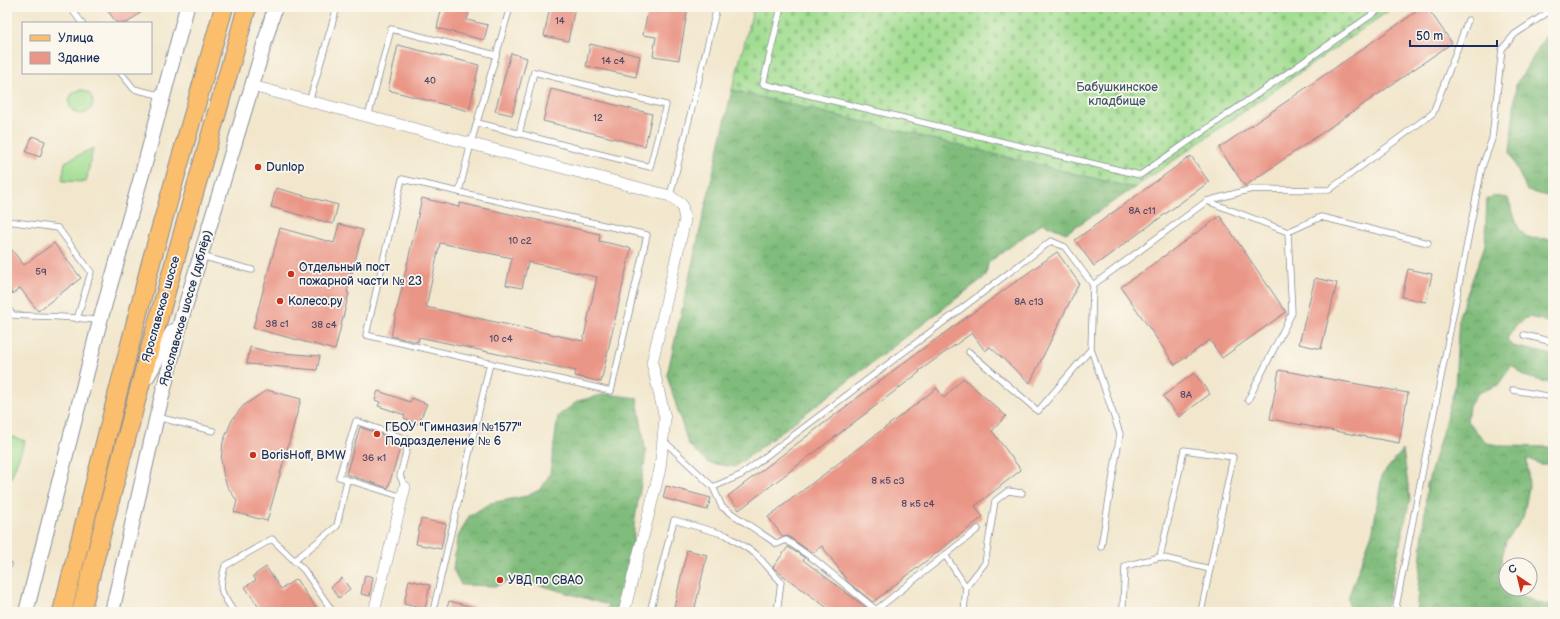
<svg xmlns="http://www.w3.org/2000/svg" width="1560" height="619" font-family="'Balsamiq Sans',sans-serif">
	<style>
		.forest { fill: url(#forest-crowns); stroke: #4e766c }
		.cemetery { fill: url(#cemetery-stones); stroke: #5e8678 }
		.green { fill: #a1dd91; stroke: #5e8678 }
		.building { fill: #ea9687; fill-rule: evenodd }
		.lines { fill: none; stroke-linecap: round; stroke-linejoin: round }
		.service-casing { stroke: #868b96; stroke-width: 7 }
		.minor-casing { stroke: #868b96; stroke-width: 12 }
		.tertiary-casing { stroke: #868b96; stroke-width: 16 }
		.primary-casing { stroke: #868b96; stroke-width: 20 }
		.service { stroke: #fff; stroke-width: 5.5 }
		.minor { stroke: #fff; stroke-width: 11 }
		.tertiary { stroke: #fff; stroke-width: 14 }
		.primary { stroke: #fabe6d; stroke-width: 18 }
		.poi-dot { fill: #c8321e; stroke: #fbf7ec; stroke-width: 1.5 }
		.labels { text-anchor: middle; dominant-baseline: central; stroke-width: 3.5; stroke-linejoin: round; paint-order: stroke }
		.number-label { font-size: 10px; fill: #4f4968 }
		.park-label { font-size: 12px; fill: #3c5a6b; stroke: #fbf7ec }
		.poi-label { font-size: 12px; fill: #1b2f5e; stroke: #fbf7ec; text-anchor: start }
		.street-label { font-size: 12px; fill: #1b2f5e; stroke: #fbf7ec }
	</style>
	<defs>
		<pattern id="forest-crowns" width="20" height="18" patternUnits="userSpaceOnUse"><rect width="20" height="18" fill="#80bc7b"/><path d="M2 6a3 3 0 1 1 6 0M12 15a3 3 0 1 1 6 0" fill="none" stroke="#689968"/></pattern>
		<pattern id="cemetery-stones" width="16" height="16" patternUnits="userSpaceOnUse"><rect width="16" height="16" fill="#a1dd91"/><path d="M2 7V4a2 2 0 0 1 4 0v3zM10 15v-3a2 2 0 0 1 4 0v3z" fill="#8abe7f"/></pattern>
	</defs>
	<rect width="100%" height="100%" fill="#fbf7ec"/>
	<filter id="ink" filterUnits="userSpaceOnUse"><feTurbulence type="fractalNoise" baseFrequency=".025" numOctaves="2"/><feDisplacementMap in="SourceGraphic" scale="8" xChannelSelector="R" yChannelSelector="G"/><feConvolveMatrix kernelMatrix="1 2 1 2 8 2 1 2 1" color-interpolation-filters="sRGB"/></filter>
	<filter id="wash" filterUnits="userSpaceOnUse"><feTurbulence type="fractalNoise" baseFrequency=".012" numOctaves="4" result="noise"/><feDisplacementMap in="SourceGraphic" scale="16" xChannelSelector="R" yChannelSelector="G"/><feGaussianBlur stdDeviation="0.9" result="paint"/><feColorMatrix in="noise" values="0 0 0 0 0 0 0 0 0 0 0 0 0 0 0 0 0 1.4 0 .05"/><feComposite in="paint" operator="in"/></filter>
	<g filter="url(#wash)">
		<rect width="100%" height="100%" fill="#f2e7cd"/>
		<g class="forest">
			<path d="M1553,28V195L1548,196L1527,191L1510,153L1516,85L1549,31Z"/>
			<path d="M732,90L1134,188L1066,233L1042,223L988,263L986,276L735,467L708,463L688,444L667,375Z"/>
			<path d="M1494,196L1508,198L1518,227L1527,238L1553,239V326L1542,320L1528,317L1516,325L1507,339L1513,346L1553,355V384L1524,376L1512,365L1498,385L1478,393L1469,406L1467,421L1487,443L1503,446L1549,447L1553,448V464H1540L1527,458L1529,487L1523,518L1506,541L1499,570L1506,582V589H1513C1524,599 1539,604 1553,606V612H1416L1427,485L1455,387L1459,316L1485,245L1487,199Z"/>
			<path d="M606,394L637,398L646,454L634,525L633,561L620,612H606L608,605L516,578L496,586L461,585L453,569L457,539L469,516L491,503L527,496L541,489L550,474L558,416L578,401Z"/>
			<path d="M1403,450L1410,499L1385,612H1349L1348,598L1373,530L1382,475Z"/>
		</g>
		<path class="cemetery" d="M754,7H1394L1134,188L732,90Z"/>
		<g class="green">
			<circle cx="81" cy="102" r="12"/>
			<path d="M93,148L86,182L62,181L65,162Z"/>
			<path d="M7,435L25,441L11,478L7,477Z"/>
		</g>
		<g id="blocks">
			<g class="building">
				<path d="M105,7H148L127,23H117Z"/>
				<path d="M442,7H464L470,9L467,20L488,25L484,40L437,28Z"/>
				<path d="M550,7H575L568,41L544,36Z"/>
				<path d="M649,7H688L679,60L653,56L656,37L643,35Z"/>
				<path d="M1423,7H1427L1452,43L1245,186L1219,148Z"/>
				<path d="M590,44L640,56L636,77L586,66Z"/>
				<path d="M398,45L479,65L469,111L388,90Z"/>
				<path d="M511,53L527,58L512,115L495,111Z"/>
				<path d="M551,89L652,114L645,146L543,121Z"/>
				<path d="M32,136L45,141L40,157L26,152Z"/>
				<path d="M1191,156L1209,182L1094,266L1075,240Z"/>
				<path d="M276,188L338,205L333,224L271,207Z"/>
				<path d="M422,198L459,207L460,203L600,234L599,241L631,248L601,382L575,376L576,371L419,337L418,342L391,336ZM440,243L512,258L506,285L522,288L528,262L597,277L583,341L426,307Z"/>
				<path d="M1220,216L1286,312L1222,358L1210,340L1175,365L1121,287Z"/>
				<path d="M339,224L363,230L347,292L349,293L335,350L253,328L280,228L334,243Z"/>
				<path d="M54,243L81,278L38,311L20,288L13,294L7,287V244L24,265Z"/>
				<path d="M1057,252L1079,283L1030,383L990,347L985,351L972,333L919,371L920,372L739,510L728,496L910,358Z"/>
				<path d="M1408,269L1432,274L1426,302L1402,297Z"/>
				<path d="M1315,278L1337,283L1321,349L1299,344Z"/>
				<path d="M250,347L270,352L320,356L317,370L247,364Z"/>
				<path d="M1279,370L1408,393L1399,443L1270,419Z"/>
				<path d="M1194,373L1210,394L1179,417L1163,396Z"/>
				<path d="M963,378L1006,416L992,431L1021,470L975,506L983,517L873,602L849,583L822,546L812,553L788,536L783,537L768,517L937,388L944,398Z"/>
				<path d="M267,390L301,399L267,521L234,512L237,501L227,486L224,477L221,460L223,442L232,420L243,406Z"/>
				<path d="M378,391L410,402L412,398L427,404L418,424L404,418L405,415L378,406L380,402L375,400Z"/>
				<path d="M360,427L402,442L388,488L346,474Z"/>
				<path d="M666,486L711,498L707,510L663,498Z"/>
				<path d="M421,519L446,524L441,549L416,544Z"/>
				<path d="M788,547L805,558L803,560L872,612H833L777,571L773,567Z"/>
				<path d="M687,550L707,555L694,612H673Z"/>
				<path d="M266,567L281,589L296,579L319,612H262L245,587L256,580L253,576Z"/>
				<path d="M365,575L373,577L370,596L361,594Z"/>
				<path d="M342,578L350,589L339,598L331,587Z"/>
				<path d="M409,580L430,585L425,609L404,604Z"/>
				<path d="M449,601L481,609L480,612H446Z"/>
			</g>
		</g>
	</g>
	<g filter="url(#ink)">
		<use href="#blocks" fill-opacity="0" stroke="#868b96" stroke-width="1"/>
		<g class="lines">
			<g class="service-casing">
				<g id="service">
					<path d="M70,7L82,23"/>
					<path d="M781,7L763,84L1140,175L1383,7"/>
					<path d="M121,73L134,89L163,96"/>
					<path d="M309,102L337,7"/>
					<path d="M368,117L391,29L496,55"/>
					<path d="M477,123L486,125L650,167L666,105L534,72L519,134"/>
					<path d="M459,192L402,179L366,335L611,391L647,235L459,192L471,143L510,7"/>
					<path d="M670,196L717,7"/>
					<path d="M1207,201L1252,189L1329,190L1433,113L1468,20"/>
					<path d="M7,221L58,228L91,272L77,319"/>
					<path d="M1288,232L1321,217L1428,243"/>
					<path d="M201,256L252,270"/>
					<path d="M1093,285L1207,201L1288,232L1292,313L1248,400"/>
					<path d="M7,307L13,315C42,317 72,316 100,321"/>
					<path d="M1524,335L1553,342"/>
					<path d="M969,352L1038,411L1091,349"/>
					<path d="M1513,390L1553,397"/>
					<path d="M157,417L213,431"/>
					<path d="M663,440L713,487L722,507L777,544L786,540L815,560L876,610L978,529"/>
					<path d="M713,487L741,475L1051,241L1065,247L1093,285L1091,349L1120,434L1101,547"/>
					<path d="M403,497L339,477L356,421L409,440L400,476L405,487"/>
					<path d="M945,555L966,587"/>
					<path d="M1160,557L1210,569"/>
					<path d="M294,561L337,526L347,480"/>
					<path d="M7,563L9,565L7,567"/>
					<path d="M1123,605L1125,566L1160,557L1184,450L1233,457L1201,612"/>
					<path d="M433,611L490,363"/>
					<path d="M234,612C220,591 218,591 225,566L272,539L304,570L333,612"/>
					<path d="M650,612L674,520L726,535L756,554L781,582L777,612"/>
					<path d="M964,612L966,587L985,563L995,501L1008,491L1022,493"/>
					<path d="M1395,612L1482,167L1492,139L1502,49L1515,34L1553,9"/>
				</g>
			</g>
			<g class="minor-casing">
				<g id="minor">
					<path d="M252,86L670,196L682,205L685,220L652,363L665,418L660,469L624,612"/>
					<path d="M374,612L405,487"/>
				</g>
			</g>
			<g class="tertiary-casing">
				<g id="tertiary">
					<path d="M147,377L173,331"/>
					<path d="M26,612L100,321L146,160L187,7"/>
					<path d="M112,612L157,416L182,317L252,86L275,7"/>
				</g>
			</g>
			<g class="primary-casing">
				<g id="primary">
					<path d="M62,612L151,262L224,7"/>
					<path d="M81,612L147,359L247,7"/>
				</g>
			</g>
			<use href="#service" class="service"/>
			<use href="#minor" class="minor"/>
			<use href="#tertiary" class="tertiary"/>
			<use href="#primary" class="primary"/>
		</g>
	</g>
	<g class="poi-dot">
		<circle cx="258" cy="167" r="4"/>
		<circle cx="291" cy="274" r="4"/>
		<circle cx="280" cy="301" r="4"/>
		<circle cx="377" cy="434" r="4"/>
		<circle cx="253" cy="455" r="4"/>
		<circle cx="500" cy="580" r="4"/>
	</g>
	<g class="labels">
		<g class="number-label">
			<text x="560" y="21">14</text>
			<text x="613" y="61">14 с4</text>
			<text x="430" y="81">40</text>
			<text x="598" y="118">12</text>
			<text x="1142" y="211">8А с11</text>
			<text x="520" y="241">10 с2</text>
			<text x="41" y="272">59</text>
			<text x="1029" y="302">8А с13</text>
			<text x="277" y="324">38 с1</text>
			<text x="324" y="325">38 с4</text>
			<text x="501" y="339">10 с4</text>
			<text x="1186" y="395">8А</text>
			<text x="374" y="458">36 к1</text>
			<text x="888" y="481">8 к5 с3</text>
			<text x="918" y="504">8 к5 с4</text>
		</g>
		<g class="park-label">
			<text x="1117" y="87">Бабушкинское<tspan x="1117" dy="14">кладбище</tspan></text>
		</g>
		<g class="poi-label">
			<text x="266" y="167">Dunlop</text>
			<text x="299" y="267">Отдельный пост<tspan x="299" dy="14">пожарной части № 23</tspan></text>
			<text x="288" y="301">Колесо.ру</text>
			<text x="385" y="427">ГБОУ "Гимназия №1577"<tspan x="385" dy="14">Подразделение № 6</tspan></text>
			<text x="261" y="455">BorisHoff, BMW</text>
			<text x="508" y="580">УВД по СВАО</text>
		</g>
		<g class="street-label">
			<text transform="translate(186 308) rotate(-74)">Ярославское шоссе (дублёр)</text>
			<text transform="translate(161 309) rotate(-74)">Ярославское шоссе</text>
		</g>
	</g>
	<rect width="1560" height="619" fill="none" stroke="#fbf7ec" stroke-width="24"/>
	<rect x="22" y="22" width="130" height="52" fill="#fbf7ec" stroke="#a1a7b3"/>
	<rect x="30" y="35" width="20" height="6" fill="#fabe6d" stroke="#a1a7b3"/>
	<text x="58" y="42" font-size="12" fill="#1b2f5e">Улица</text>
	<rect x="30" y="52" width="20" height="12" fill="#ea9687" stroke="#a1a7b3"/>
	<text x="58" y="62" font-size="12" fill="#1b2f5e">Здание</text>
	<g transform="translate(1518 577) rotate(325)"><circle r="19" fill="#fbf7ec" stroke="#a1a7b3"/>
	<path d="M0-3L7 15L0 10L-7 15Z" fill="#c8321e"/>
	<text y="-6" font-size="11" font-weight="bold" text-anchor="middle" fill="#1b2f5e">С</text>
	</g>
	<path d="M1410 40v6h87v-6" fill="none" stroke="#1b2f5e" stroke-width="2"/>
	<text x="1416" y="40" font-size="12" fill="#1b2f5e" stroke="#fbf7ec" stroke-width="3" paint-order="stroke">50 m</text>
</svg>
